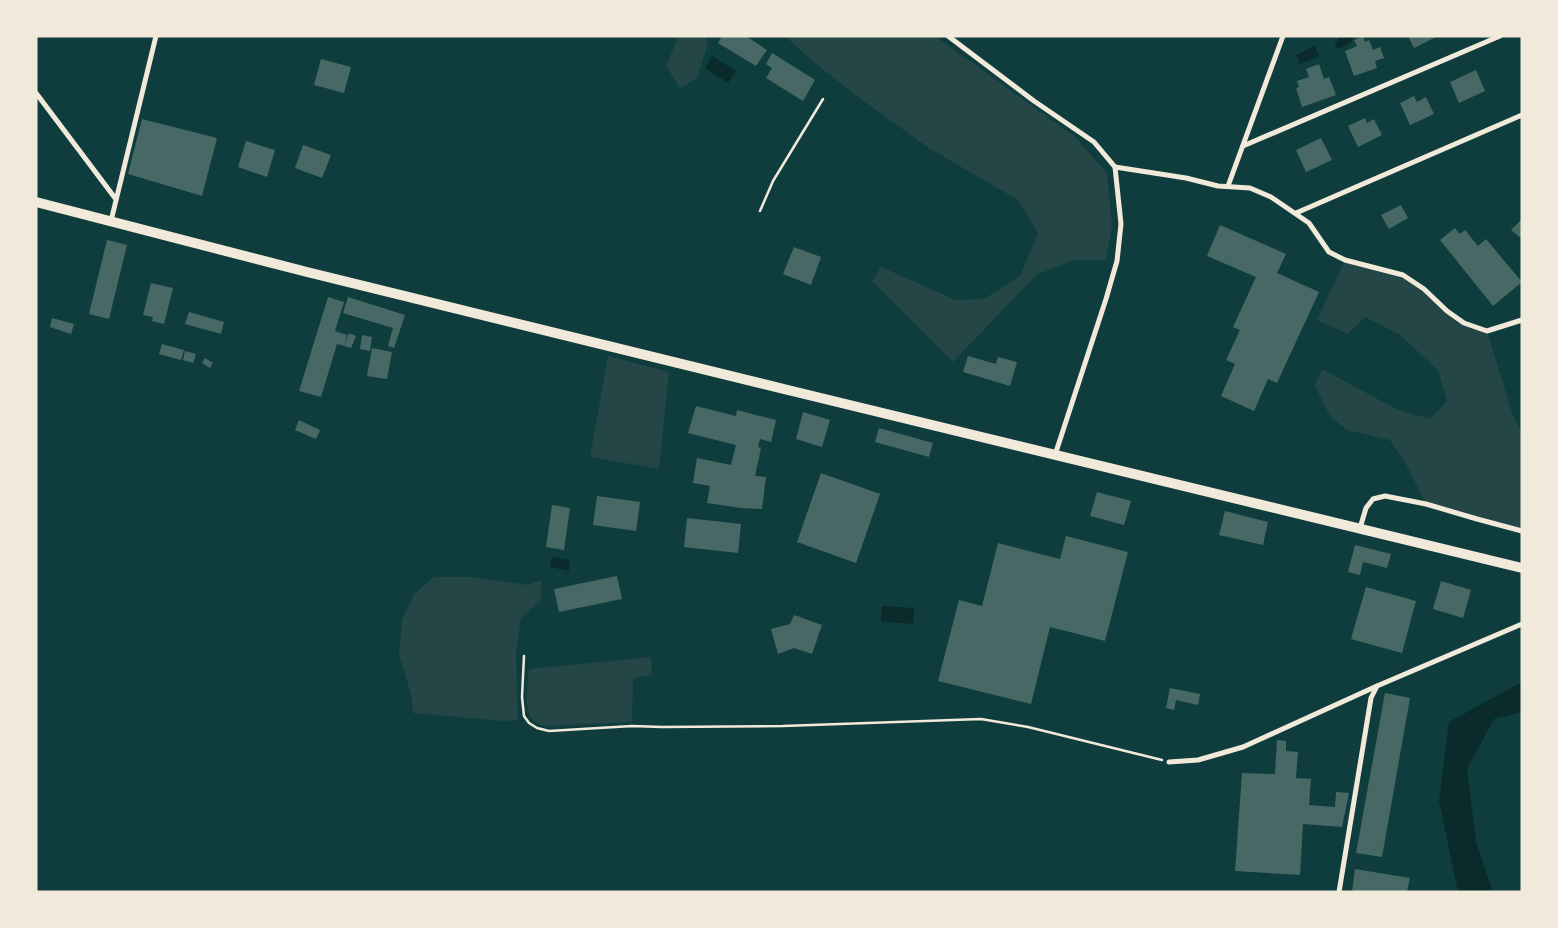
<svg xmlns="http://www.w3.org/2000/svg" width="1558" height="928" font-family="'DejaVu Sans',sans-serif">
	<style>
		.green { fill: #244646 }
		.water { fill: #0a2a2b }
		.building { fill: #486865 }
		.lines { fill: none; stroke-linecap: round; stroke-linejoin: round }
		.path { stroke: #f1e9da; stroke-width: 2.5 }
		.minor { stroke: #f1e9da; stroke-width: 5 }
		.primary { stroke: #f1e9da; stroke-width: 10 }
	</style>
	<rect width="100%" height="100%" fill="#0f3d3e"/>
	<g class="green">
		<path d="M676,36H705L708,44L697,78L680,88L666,66L677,40Z"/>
		<path d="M785,36H935L1074,136L1107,173L1112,225L1106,260H1074L1036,275L953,362L872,281L881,267L956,300L984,299L1020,276L1038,233L1018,200L929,148L858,97L810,59Z"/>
		<path d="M1345,260L1403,275L1464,323L1487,331L1513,416L1522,433V531L1426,504L1406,464L1390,440L1347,430L1330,416L1315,386L1322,369L1396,409L1430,419L1447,401L1438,370L1400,335L1365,317L1348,334L1317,320Z"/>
		<path d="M608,356L669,372L659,469L590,457Z"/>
		<path d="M434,577H469L528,585L541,580V600L521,618L516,654L518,720L502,721L413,713L411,694L399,654L402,620L414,594Z"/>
		<path d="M651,657L652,675L633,678L632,722L549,726C544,725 538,725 534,721C522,711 528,683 529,669Z"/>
	</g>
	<g class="water">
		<path d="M1340,36H1353V38L1351,42L1339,49L1336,48L1335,45Z"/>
		<path d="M1315,46L1319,56L1300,64L1296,55Z"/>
		<path d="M712,56L736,71L728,83L705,68Z"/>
		<path d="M552,557L570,560L569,571L550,567Z"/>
		<path d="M882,606L914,608L913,624L881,621Z"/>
		<path d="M1522,682V712L1494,719L1467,769L1476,842L1493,892H1458L1439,801L1449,722Z"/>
	</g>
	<g class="building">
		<path d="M722,36H746L767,50L756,66L718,43Z"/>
		<path d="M1363,36L1365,42L1369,40L1373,50L1380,47L1384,58L1375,61L1377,68L1354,76L1345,51L1357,46L1354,40Z"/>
		<path d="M1408,36H1438L1414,48Z"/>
		<path d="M772,53L815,80L803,101L766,78L772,68L766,64Z"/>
		<path d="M321,59L351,67L344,93L314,85Z"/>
		<path d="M1319,64L1324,79L1329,77L1336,95L1302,107L1296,88L1299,87L1297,81L1309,77L1306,69Z"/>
		<path d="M1476,70L1485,91L1459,103L1450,82Z"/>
		<path d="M1414,96L1417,102L1426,97L1434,114L1410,125L1400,103Z"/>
		<path d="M1365,118L1367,123L1374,119L1382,135L1358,147L1348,126Z"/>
		<path d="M142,119L217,138L202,196L128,174Z"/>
		<path d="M1321,138L1332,160L1306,172L1296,150Z"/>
		<path d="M246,141L275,150L267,177L238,167Z"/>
		<path d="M303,145L331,155L322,178L295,168Z"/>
		<path d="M1401,205L1408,218L1389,229L1381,215Z"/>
		<path d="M1522,219V239L1511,230Z"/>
		<path d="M1220,225L1286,254L1277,273L1319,292L1277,383L1268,379L1254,411L1221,396L1235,364L1226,360L1240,330L1233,327L1256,277L1207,256Z"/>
		<path d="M1455,228L1460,234L1465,230L1478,246L1486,239L1522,282L1493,306L1440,240Z"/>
		<path d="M107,240L127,245L109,319L89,314Z"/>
		<path d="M794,247L821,257L811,285L783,274Z"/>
		<path d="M151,283L173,288L164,324L152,321L153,317L143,315Z"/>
		<path d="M328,297L344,302L335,331L347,335L344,346L337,344L321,397L299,391Z"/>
		<path d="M348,297L405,315L394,348L388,346L393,328L343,313Z"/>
		<path d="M189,312L224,322L221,334L185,324Z"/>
		<path d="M52,318L74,324L71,334L50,327Z"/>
		<path d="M349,333L356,336L351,348L344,346Z"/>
		<path d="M362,335L372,337L370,351L360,349Z"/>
		<path d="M162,344L184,350L181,360L159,354Z"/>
		<path d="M372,348L392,352L387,379L367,376Z"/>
		<path d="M185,351L196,354L193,363L183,360Z"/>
		<path d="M968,356L996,364L998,357L1017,362L1010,386L963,372Z"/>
		<path d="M205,358L213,363L210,368L202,363Z"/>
		<path d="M696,406L736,416L737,410L776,420L771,442L760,439L758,447L761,448L755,476L766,477L762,509L741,508L707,503L710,486L693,483L697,458L731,465L736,445L688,433Z"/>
		<path d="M803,412L830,420L822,447L796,439Z"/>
		<path d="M299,420L320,430L316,439L295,430Z"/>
		<path d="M879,428L933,443L929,457L875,442Z"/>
		<path d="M821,473L880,494L856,563L797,542Z"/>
		<path d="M1097,492L1131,501L1124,525L1090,516Z"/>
		<path d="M597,496L640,502L636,531L593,525Z"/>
		<path d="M552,505L570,508L564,550L546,547Z"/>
		<path d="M1225,511L1268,522L1263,545L1219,535Z"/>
		<path d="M687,518L741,524L738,553L684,547Z"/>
		<path d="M1066,536L1128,552L1105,641L1050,627L1031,704L938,681L959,600L982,606L998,543L1060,559Z"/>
		<path d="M1355,545L1391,554L1387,568L1363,562L1360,575L1348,572Z"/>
		<path d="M617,576L622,599L559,612L554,589Z"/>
		<path d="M1441,581L1471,590L1463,618L1433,609Z"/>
		<path d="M1366,587L1416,601L1402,653L1351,639Z"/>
		<path d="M794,615L822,625L812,654L794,648L778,654L771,629L790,624Z"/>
		<path d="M1170,688L1200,694L1198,705L1176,700L1174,710L1166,708Z"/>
		<path d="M1385,693L1410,698L1382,857L1356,853Z"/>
		<path d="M1277,740L1286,741V751L1298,752L1296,778L1311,779L1309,805L1335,807L1336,792L1349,793L1342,827L1303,824L1300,875L1235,871L1242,773L1275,774Z"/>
		<path d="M1355,869L1410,878L1407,892H1352Z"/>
	</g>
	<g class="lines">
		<g class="path">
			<path d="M760,211L773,181L823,99"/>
			<path d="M524,656L522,697L524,716L529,723L537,728L549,731L632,726L662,727L783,726L981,719L1028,727L1162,760"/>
		</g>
		<g class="minor">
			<path d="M948,36L1034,101L1094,142L1115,167L1121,224L1117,261L1106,299L1055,455"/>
			<path d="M36,93L115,198"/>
			<path d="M1243,146L1500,36"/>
			<path d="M1115,167L1186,178L1218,186L1250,188L1271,197L1309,223L1329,252L1345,260L1403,275L1424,289L1447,311L1464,323L1487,331L1522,320"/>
			<path d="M1228,186L1283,36"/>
			<path d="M1296,213L1522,115"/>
			<path d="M111,221L156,36"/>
			<path d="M1360,528L1366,508L1373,499L1385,496L1426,504L1477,519L1522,531"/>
			<path d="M1169,762L1198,760L1243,747L1377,686"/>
			<path d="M1339,892L1371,698L1377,686L1522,624"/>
		</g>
		<path class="primary" d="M36,202L307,272L792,391L1522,568"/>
	</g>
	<rect width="1558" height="928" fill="none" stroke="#f1e9da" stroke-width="75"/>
</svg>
